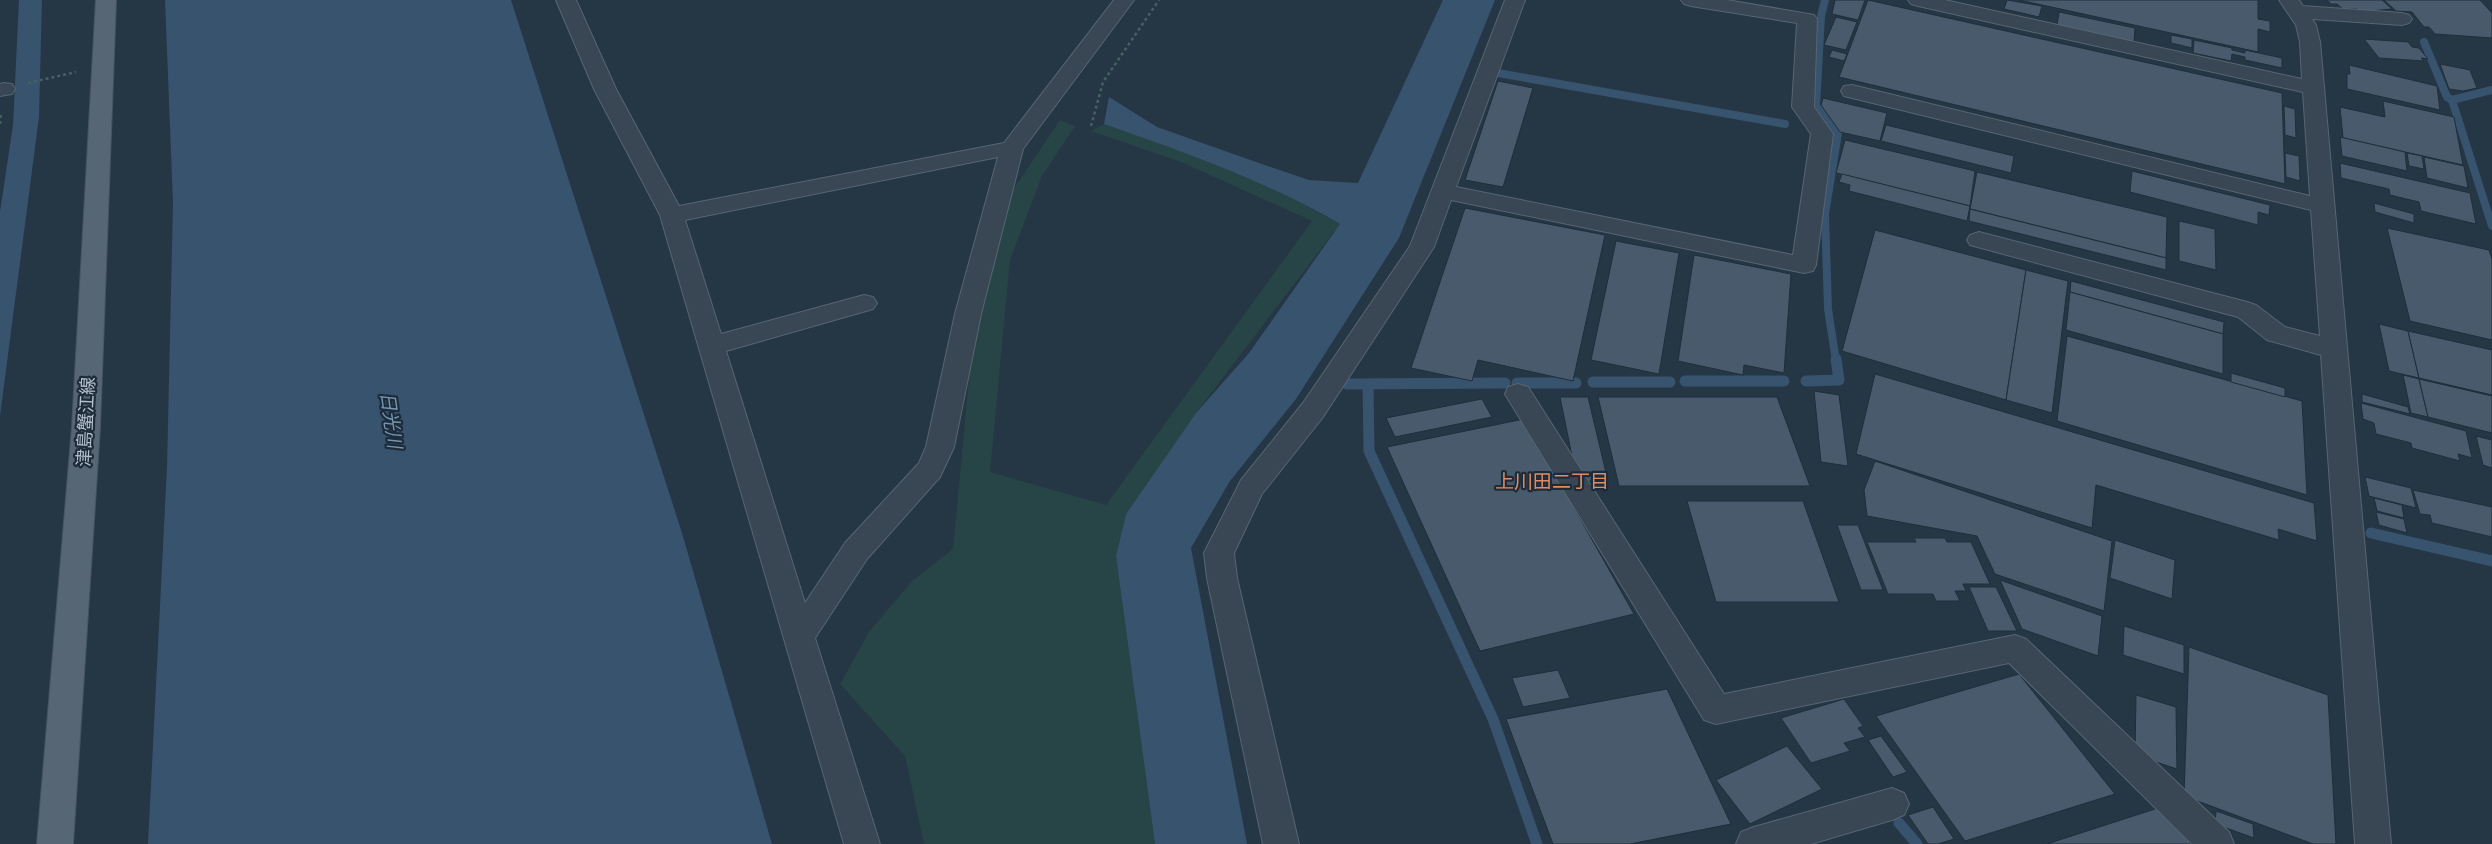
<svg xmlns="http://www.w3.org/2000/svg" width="2492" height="844" font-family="Helvetica,'Noto Sans JP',sans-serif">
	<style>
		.green { fill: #274546 }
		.water { fill: #37536e }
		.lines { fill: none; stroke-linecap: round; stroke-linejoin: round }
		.stream-far1 { stroke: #37536e; stroke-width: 8 }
		.stream { stroke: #37536e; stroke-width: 11 }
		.building { fill: #485a6c; stroke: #202e3c }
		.minor-casing { stroke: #586572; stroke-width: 2 }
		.major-casing { stroke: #465361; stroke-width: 2 }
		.path { stroke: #456262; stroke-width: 2.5; stroke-dasharray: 3 3; stroke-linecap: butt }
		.minor { fill: #394754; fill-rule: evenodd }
		.major { fill: #576674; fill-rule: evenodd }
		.labels { text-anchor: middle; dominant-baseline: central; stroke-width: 4.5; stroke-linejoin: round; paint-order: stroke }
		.street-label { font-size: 18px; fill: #b7c2ce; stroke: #1e2c3a }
		.water-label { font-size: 19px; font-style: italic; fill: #7496b4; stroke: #1e2c3a }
		.neighbourhood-label { font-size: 19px; fill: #e08c60; stroke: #1e2c3a }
	</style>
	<rect width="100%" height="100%" fill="#253645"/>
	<path class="green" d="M1060,120L1075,126L1042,176L1010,260L990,472L1106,505L1312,221L1181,162L1091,131L1104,124L1187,153L1274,189L1340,224L1196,413L1126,514L1116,556L1155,844H924L905,756L840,684L869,632L912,581L953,549L974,327L1007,199Z"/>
	<g class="water">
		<path d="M19,0H42L39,117L0,416V212L13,125Z"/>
		<path d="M165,0H511L682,533L772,844H148L167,467L173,203Z"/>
		<path d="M1443,0H1495L1399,238L1296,399L1230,481L1191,548L1247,844H1155L1116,556L1126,514L1196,413L1249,353L1340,224C1266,181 1184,152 1104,124L1109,97L1157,127L1259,163L1309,180L1358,183Z"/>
	</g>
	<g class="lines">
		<g class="stream-far1">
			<path d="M1825,0L1821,16L1816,106L1838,133L1825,214L1828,309L1836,361"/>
			<path d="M2424,42L2447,97L2452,100L2492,226"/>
			<path d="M1498,73L1785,124"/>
			<path d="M2452,100L2492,90"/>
		</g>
		<g class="stream">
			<path d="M1685,381H1784"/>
			<path d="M1806,381L1839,380L1836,359"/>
			<path d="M1593,382H1670"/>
			<path d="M1517,383H1576"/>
			<path d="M1347,384L1505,383"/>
			<path d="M1368,384L1369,451L1493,719L1537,844"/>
			<path d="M2371,533L2492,561"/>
			<path d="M1899,823L1917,844"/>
		</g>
	</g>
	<g class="building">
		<path d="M1835,0H1865L1858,20L1832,14Z"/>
		<path d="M1868,0L2282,93L2285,184L1839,77Z"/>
		<path d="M2007,0L2042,6L2039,17L2004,9Z"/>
		<path d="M2019,0H2258V19L2270,21V32L2258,29V52Z"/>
		<path d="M2327,0H2382L2392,9L2360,12L2357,9H2343L2337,4H2331Z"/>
		<path d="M2384,0H2480L2492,13V38L2435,34L2429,27H2424L2412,12L2396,11Z"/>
		<path d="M2059,12L2135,28L2134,42L2057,25Z"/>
		<path d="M1836,17L1857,22L1846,50L1824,45Z"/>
		<path d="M2171,35L2192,39V48L2171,43Z"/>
		<path d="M2364,39L2408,42L2412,47L2419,48L2428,59L2421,58L2424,61L2379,58Z"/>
		<path d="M2194,40L2232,48V50L2245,53V50L2282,58V68L2245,60V57L2232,54L2231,61L2193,53Z"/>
		<path d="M1832,50L1847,54L1844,61L1829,57Z"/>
		<path d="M2440,64L2470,70L2477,88L2463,91L2449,89Z"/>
		<path d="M2349,65L2437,86L2440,110L2347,89V74H2350Z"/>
		<path d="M1498,81L1533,88L1503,187L1465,180Z"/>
		<path d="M1823,98L1887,113L1880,141L1840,132L1821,105Z"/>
		<path d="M2383,101L2454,117L2463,165L2343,138L2340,107L2385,117Z"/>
		<path d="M2284,106L2295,109L2296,138L2285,135Z"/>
		<path d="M1886,125L2014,156L2011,173L1881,141Z"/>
		<path d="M2340,137L2405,152L2407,171L2342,156Z"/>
		<path d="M1845,140L1975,171L1970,206L1836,173Z"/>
		<path d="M2285,153L2299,156L2300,181L2286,177Z"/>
		<path d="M2407,153L2422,156L2424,169L2409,166Z"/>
		<path d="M2424,157L2464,166L2468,188L2427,178Z"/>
		<path d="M2340,163L2470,193L2476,224L2421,211L2419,202L2390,195L2389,189L2341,178Z"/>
		<path d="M2132,171L2270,205L2269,215L2258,212V225L2130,192Z"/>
		<path d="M1977,172L2167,217L2166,258L1970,209Z"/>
		<path d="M1842,174L1970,206L1967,221L1849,191L1850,185L1839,182Z"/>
		<path d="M2374,203L2414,214V223L2375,212Z"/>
		<path d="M1465,208L1605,235L1573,381L1478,360L1472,381L1411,368Z"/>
		<path d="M1970,209L2166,258V270L1969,221Z"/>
		<path d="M2179,221L2215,229L2216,270L2179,261Z"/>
		<path d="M2387,228L2489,250L2492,259V340L2410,321Z"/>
		<path d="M1875,230L2026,270L2006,400L1842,351Z"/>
		<path d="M1616,241L1679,253L1659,374L1591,360Z"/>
		<path d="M1694,255L1791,274L1784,373L1744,365L1743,375L1678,361Z"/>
		<path d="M2026,270L2068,281L2052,413L2006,400Z"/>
		<path d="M2071,281L2224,322L2223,334L2070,292Z"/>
		<path d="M2070,292L2223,334V374L2066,330Z"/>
		<path d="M2379,324L2408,331L2419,378L2389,371Z"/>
		<path d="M2408,331L2492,350V395L2419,378Z"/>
		<path d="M2067,336L2302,401L2307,495L2057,421Z"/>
		<path d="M2231,373L2285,388V397L2231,382Z"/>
		<path d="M1875,374L2314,503L2317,541L2278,529L2279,540L2096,485L2092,528L1856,454Z"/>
		<path d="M2403,375L2419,379L2428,417L2411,413Z"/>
		<path d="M2419,379L2492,396V433L2428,417Z"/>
		<path d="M1814,391L1839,395L1848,466L1821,462Z"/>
		<path d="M2362,394L2408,407L2410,414L2362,402Z"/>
		<path d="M1560,397H1588L1608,481H1577Z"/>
		<path d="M1598,397H1777L1810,486H1619Z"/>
		<path d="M1482,399L1492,417L1395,437L1386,418Z"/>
		<path d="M2361,403L2466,431L2472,458L2458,454L2460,461L2412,448L2411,443L2376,434L2374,423L2363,419Z"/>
		<path d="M1524,419L1634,614L1480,651L1387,447Z"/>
		<path d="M2476,436L2492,440V468L2483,465Z"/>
		<path d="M1875,461L2112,541L2104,611L1995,574L1977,536L1867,516L1864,490Z"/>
		<path d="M2365,477L2411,488L2416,508L2369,496Z"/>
		<path d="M2413,490L2492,507V537L2432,523L2430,515L2420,514Z"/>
		<path d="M2374,498L2402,505L2404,518L2377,511Z"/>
		<path d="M1687,501H1803L1839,602H1716Z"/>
		<path d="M2376,512L2404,519L2407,533L2379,525Z"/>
		<path d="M1837,525H1858L1883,590H1861Z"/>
		<path d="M1914,538H1945L1947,542H1971L1990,584H1963L1966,591H1955L1960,601H1936L1933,594H1888L1867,542H1916Z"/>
		<path d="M2115,540L2175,560L2172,599L2110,578Z"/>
		<path d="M2000,580L2102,616L2098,656L2022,629Z"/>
		<path d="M1969,587H1996L2017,631H1988Z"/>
		<path d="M2124,626L2184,645V674L2123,655Z"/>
		<path d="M2189,647L2328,695L2336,844H2313L2184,796Z"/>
		<path d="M1558,670L1570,698L1523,707L1512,678Z"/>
		<path d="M2019,674L2115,794L1965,841L1876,716Z"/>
		<path d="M1667,689L1731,824L1630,844H1553L1506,719Z"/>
		<path d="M2136,695L2176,707L2177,769L2135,755Z"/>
		<path d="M1844,699L1863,726L1858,728L1865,737L1844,743L1850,751L1811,763L1781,718Z"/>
		<path d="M1881,736L1907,772L1893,777L1868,740Z"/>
		<path d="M1787,746L1822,789L1750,824L1716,780Z"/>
		<path d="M1933,807L1954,839L1938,844H1928L1908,815Z"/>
		<path d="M2161,807L2191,844H2047Z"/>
		<path d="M2216,811L2253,824L2254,838L2215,824Z"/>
	</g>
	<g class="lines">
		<g class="minor-casing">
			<g id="minor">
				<path d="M556,0H576L616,89L679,206L1004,143L1114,0H1134L1023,149L981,314L954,447L940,477L867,559L815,638L880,844H844L660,215L594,89ZM998,157L955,314L926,447L919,463L845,543L805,603L726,351L873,309L877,303L873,297L864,295L721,334L685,220Z"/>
				<path d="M1505,0H1525L1456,187L1793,255L1811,134L1792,107L1797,23L1691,6L1684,4L1681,0H1727L1814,15L1817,19L1814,107L1833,134L1816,265L1813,271L1804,273L1451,200L1434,247L1323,417L1262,494L1234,553L1237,578L1299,844H1263L1207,578L1204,553L1241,480L1303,403L1410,246Z"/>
				<path d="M1908,0H1945L2302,79L2300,42L2296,25L2279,0H2299L2303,6L2402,13L2409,15L2412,19L2409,23L2402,25L2312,19L2316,25L2320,42L2391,844H2355L2321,355L2267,340L2238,317L1970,245L1967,240L1970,235L1979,232L2247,302L2256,305L2285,327L2320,336L2311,210L1844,96L1841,91L1844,86L1852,85L2310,196L2303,92L1918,6L1911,4Z"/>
				<path d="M4,83L12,84L15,89L12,94L0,96V84Z"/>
				<path d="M1518,384L1528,387L1724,694L2015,635L2026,639L2229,832L2234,844H2192L2009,663L1716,724L1704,720L1505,394L1508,387Z"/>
				<path d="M1892,788L1904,793L1909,804L1904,815L1892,820L1811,844H1736L1741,832L1754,827Z"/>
			</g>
		</g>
		<g class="major-casing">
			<path id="major" d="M96,0H116L100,427L73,844H37L72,427Z"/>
		</g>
		<g class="path">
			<path d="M28,83L76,72"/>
			<path d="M0,124L1,112"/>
			<path d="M1091,126L1103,82L1159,0"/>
		</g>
		<use href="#minor" class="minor"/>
		<use href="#major" class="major"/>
	</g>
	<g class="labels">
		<g class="street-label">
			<text transform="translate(86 422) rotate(-87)">津島蟹江線</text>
		</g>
		<g class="water-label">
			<text transform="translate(391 420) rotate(82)">日光川</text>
		</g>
		<g class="neighbourhood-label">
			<text x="1552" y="481">上川田二丁目</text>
		</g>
	</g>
</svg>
